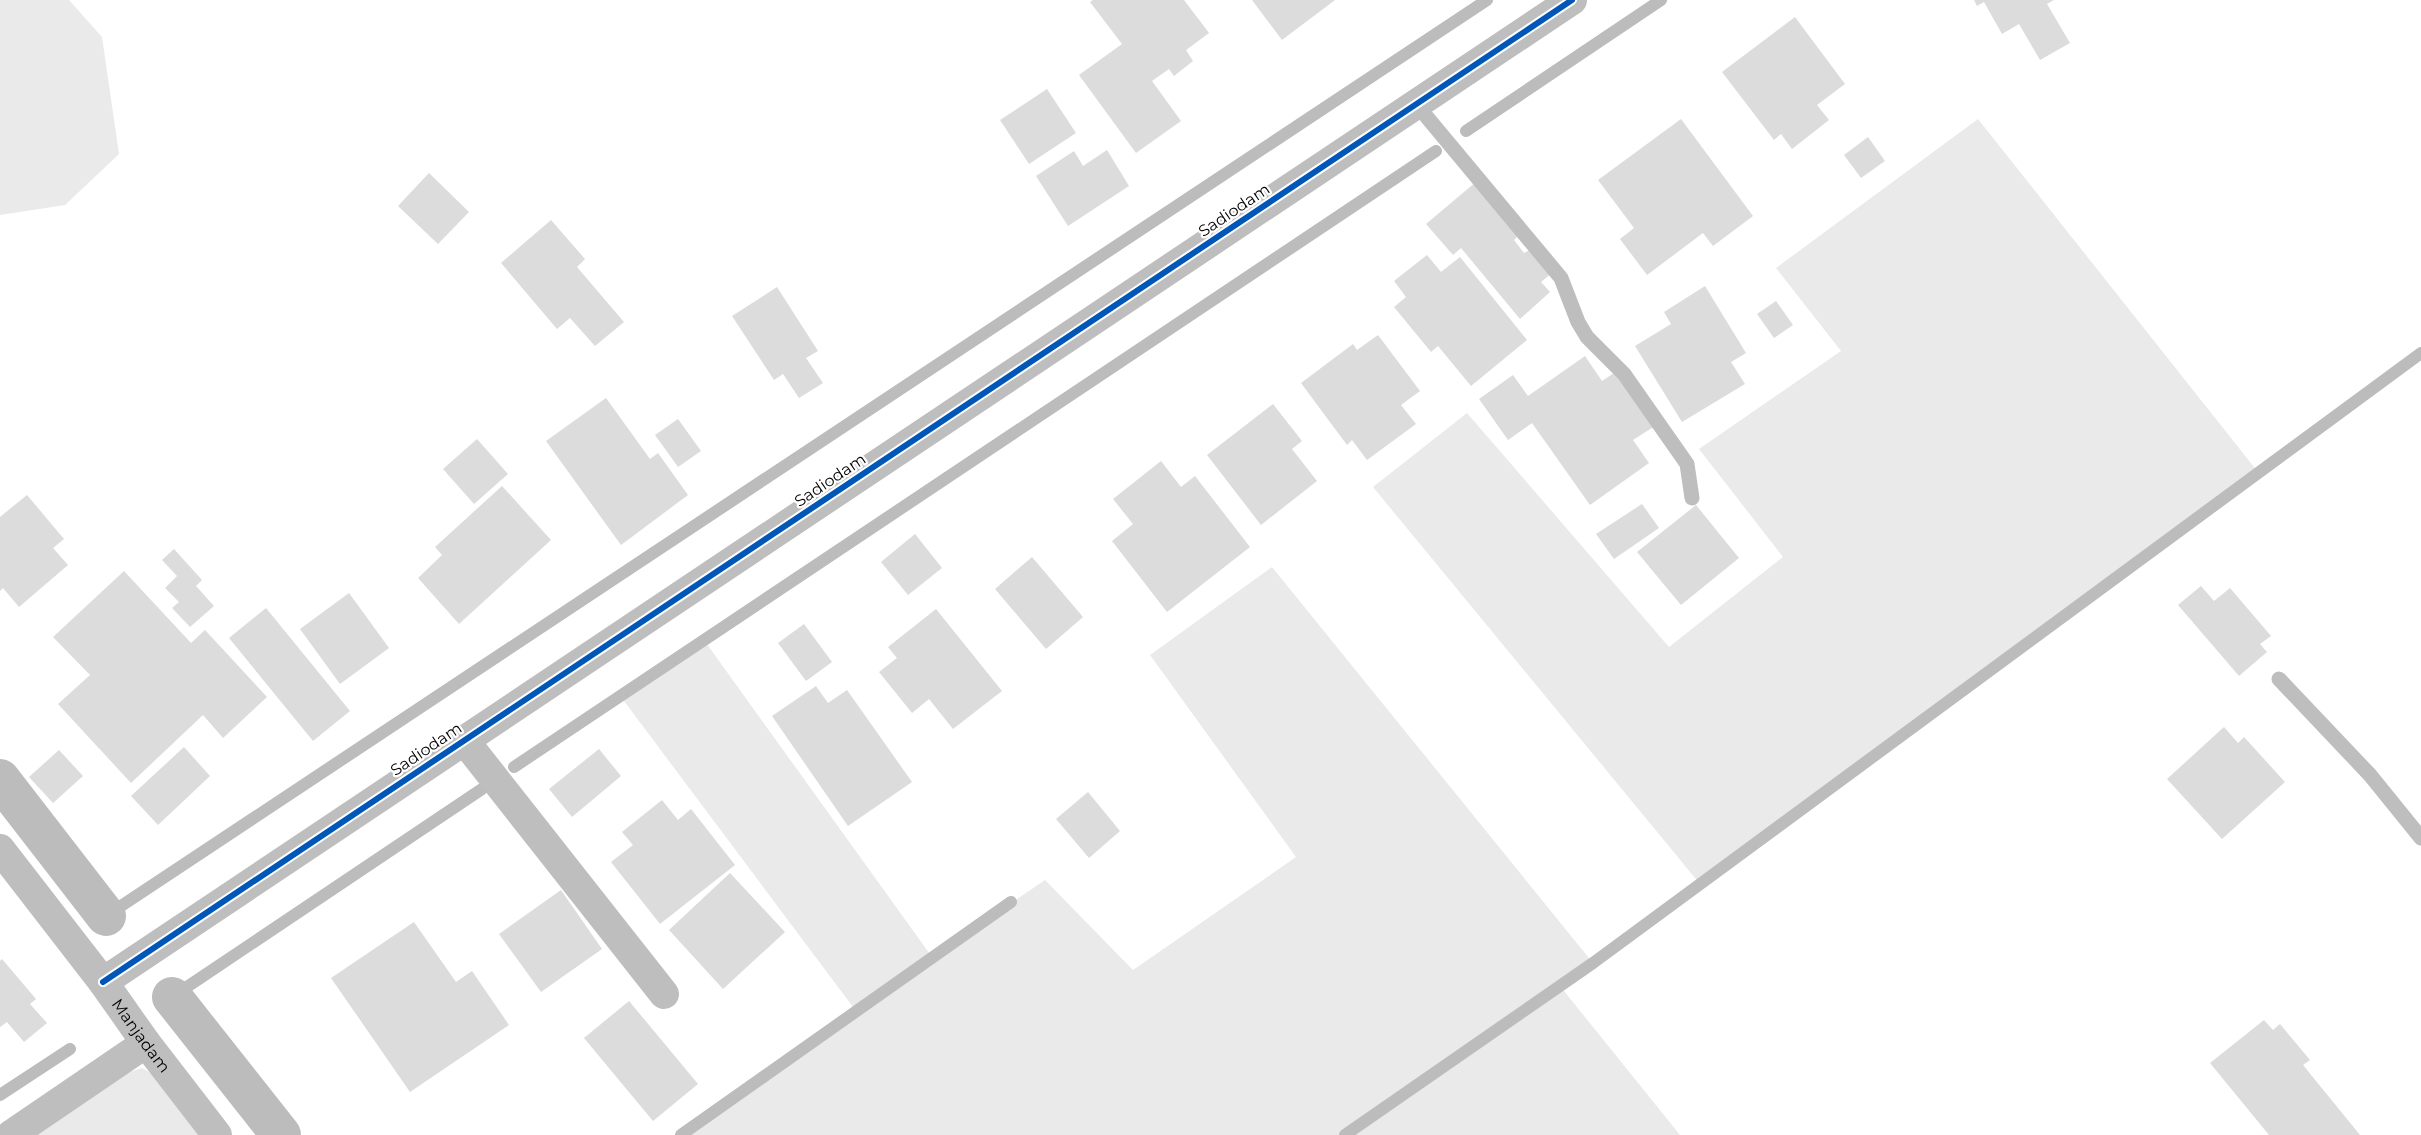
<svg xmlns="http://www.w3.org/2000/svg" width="2421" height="1135" font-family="Montserrat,sans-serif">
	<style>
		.green { fill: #eaeaea }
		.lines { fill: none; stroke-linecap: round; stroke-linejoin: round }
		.stream { stroke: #bcbcbc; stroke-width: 12 }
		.canal { stroke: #bcbcbc; stroke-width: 40 }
		.building { fill: #dcdcdc }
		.lane { stroke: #bebebe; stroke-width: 15 }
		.street { stroke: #bebebe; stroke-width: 30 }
		.cycleway-casing { stroke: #fff; stroke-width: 10 }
		.cycleway { stroke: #0057b8; stroke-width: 6 }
		.labels { text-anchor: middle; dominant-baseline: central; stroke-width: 4.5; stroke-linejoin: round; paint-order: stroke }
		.street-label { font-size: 16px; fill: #000; stroke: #fff }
	</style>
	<rect width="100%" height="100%" fill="#fff"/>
	<g class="green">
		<path d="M0,0H69L102,37L119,154L65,205L0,215Z"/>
		<path d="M1978,119L2258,472L1700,884L1373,487L1467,413L1669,647L1783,557L1699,449L1841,351L1776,268Z"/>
		<path d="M1272,567L1593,963L1560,986L1680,1135H681L856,1011L621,697L704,640L932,957L1045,880L1133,970L1296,857L1150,655Z"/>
		<path d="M142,1068L160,1078L203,1135H34L123,1074Z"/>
	</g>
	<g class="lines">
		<g class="stream">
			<path d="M1466,131L1661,0"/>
			<path d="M514,767L1436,151"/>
			<path d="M106,916L1487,0"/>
			<path d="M172,997L482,789"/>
			<path d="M0,1095L70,1049"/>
			<path d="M681,1135L1011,902"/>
			<path d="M1345,1135L1593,963L2421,353"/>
		</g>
		<g class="canal">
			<path d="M0,779L106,916"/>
			<path d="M172,997L281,1135"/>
		</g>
	</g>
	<g class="building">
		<path d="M1093,0H1184L1209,33L1186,50L1193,61L1174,76L1169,69L1152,81L1181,121L1136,153L1079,75L1122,44L1090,2Z"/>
		<path d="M1252,0H1335L1282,40Z"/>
		<path d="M1974,0H2054L2047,4L2070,43L2040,60L2019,24L2002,34L1984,2L1977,6Z"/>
		<path d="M1795,17L1845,84L1817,105L1829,120L1792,149L1781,134L1774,140L1722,72Z"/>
		<path d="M1047,89L1076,133L1029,164L1000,120Z"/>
		<path d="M1681,119L1753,216L1713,246L1703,233L1647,275L1620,239L1634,228L1598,180Z"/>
		<path d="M1868,137L1885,161L1861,178L1844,155Z"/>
		<path d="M1107,150L1129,186L1068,226L1036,176L1074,151L1083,166Z"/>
		<path d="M429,173L469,212L438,244L398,206Z"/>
		<path d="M1477,181L1521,233L1514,240L1524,253L1533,248L1553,272L1541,282L1550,292L1520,319L1461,248L1453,255L1426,224Z"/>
		<path d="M551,220L585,259L577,267L624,322L595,346L570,318L557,329L501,263Z"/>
		<path d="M1427,255L1441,272L1460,257L1527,340L1471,386L1438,346L1431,352L1394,307L1406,297L1394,281Z"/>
		<path d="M1705,286L1746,353L1731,362L1745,384L1682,422L1635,346L1671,324L1664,312Z"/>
		<path d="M777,287L818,351L806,358L823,383L799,398L783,374L774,380L732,316Z"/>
		<path d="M1776,301L1793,325L1774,338L1757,314Z"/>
		<path d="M1378,335L1420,391L1401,405L1416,424L1367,460L1352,440L1347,445L1301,383L1353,344L1357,350Z"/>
		<path d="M1585,356L1602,381L1617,371L1655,426L1633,440L1649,463L1590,505L1532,423L1508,440L1479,399L1513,375L1528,396Z"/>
		<path d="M606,398L650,459L658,453L688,495L621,545L546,441Z"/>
		<path d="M1273,404L1302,441L1292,449L1317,481L1261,525L1207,455Z"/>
		<path d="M678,419L701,451L678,467L655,435Z"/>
		<path d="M477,439L508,474L474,504L443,469Z"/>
		<path d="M1161,461L1181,487L1195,476L1250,547L1167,612L1112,541L1133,524L1113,499Z"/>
		<path d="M502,486L551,540L459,624L418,578L442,555L435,547Z"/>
		<path d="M27,495L64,539L53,548L68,565L19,607L3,588L0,591V517Z"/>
		<path d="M1642,504L1659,528L1614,559L1596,534Z"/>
		<path d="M1696,505L1739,558L1681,605L1637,552Z"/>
		<path d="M915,534L942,568L908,595L881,562Z"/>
		<path d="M174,549L202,580L196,586L214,606L190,627L172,608L179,602L165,588L177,576L162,560Z"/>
		<path d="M1032,557L1083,617L1046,649L995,589Z"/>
		<path d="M124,571L191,643L205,630L267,697L223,738L203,715L131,783L58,704L90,675L53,637Z"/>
		<path d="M2201,586L2214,601L2230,588L2271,636L2260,644L2267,652L2239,676L2178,605Z"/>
		<path d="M349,593L389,648L340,684L300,629Z"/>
		<path d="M266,608L350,711L313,741L229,638Z"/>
		<path d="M936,609L1002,691L953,729L929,699L912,713L879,672L897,658L888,647Z"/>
		<path d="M804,624L832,662L806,681L778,643Z"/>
		<path d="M816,686L828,703L847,690L912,782L848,826L772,716Z"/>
		<path d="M2224,727L2238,743L2244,737L2285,782L2222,839L2167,779Z"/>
		<path d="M184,747L210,776L158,825L131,796Z"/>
		<path d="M599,749L621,776L572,817L549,789Z"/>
		<path d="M59,750L83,776L53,803L29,777Z"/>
		<path d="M1088,792L1120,831L1089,858L1056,819Z"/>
		<path d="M662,800L678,820L691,809L735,865L660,924L611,862L633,845L622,832Z"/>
		<path d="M730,873L785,932L723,989L669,930Z"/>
		<path d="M561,890L602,949L541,992L499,934Z"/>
		<path d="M414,922L456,982L472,971L509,1025L410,1092L331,978Z"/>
		<path d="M2,959L36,999L30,1004L47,1023L24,1042L7,1022L0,1027V961Z"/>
		<path d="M629,1001L698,1084L653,1121L584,1038Z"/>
		<path d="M2264,1020L2273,1030L2280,1024L2310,1060L2303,1065L2360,1135H2269L2210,1063Z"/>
	</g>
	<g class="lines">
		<g class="lane">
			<path d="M1416,104L1561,278L1578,322L1587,337L1624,374L1687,464L1692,498"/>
			<path d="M2279,679L2370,775L2421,838"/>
		</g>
		<g class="street">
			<path d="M464,740L664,994"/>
			<path id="s1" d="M0,849L103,982L146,1043L217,1135"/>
			<path d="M103,982L1572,0"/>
			<path d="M11,1135L146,1043"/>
		</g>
		<g class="cycleway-casing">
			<path id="cycleway" d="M103,982L1572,0"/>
		</g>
		<use href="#cycleway" class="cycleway"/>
	</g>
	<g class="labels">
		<g class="street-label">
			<text transform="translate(1234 210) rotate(-34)">Sadiodam</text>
			<text transform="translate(830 480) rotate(-34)">Sadiodam</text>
			<text transform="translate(426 749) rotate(-34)">Sadiodam</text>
			<text stroke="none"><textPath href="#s1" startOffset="234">Manjadam</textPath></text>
		</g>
	</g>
</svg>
